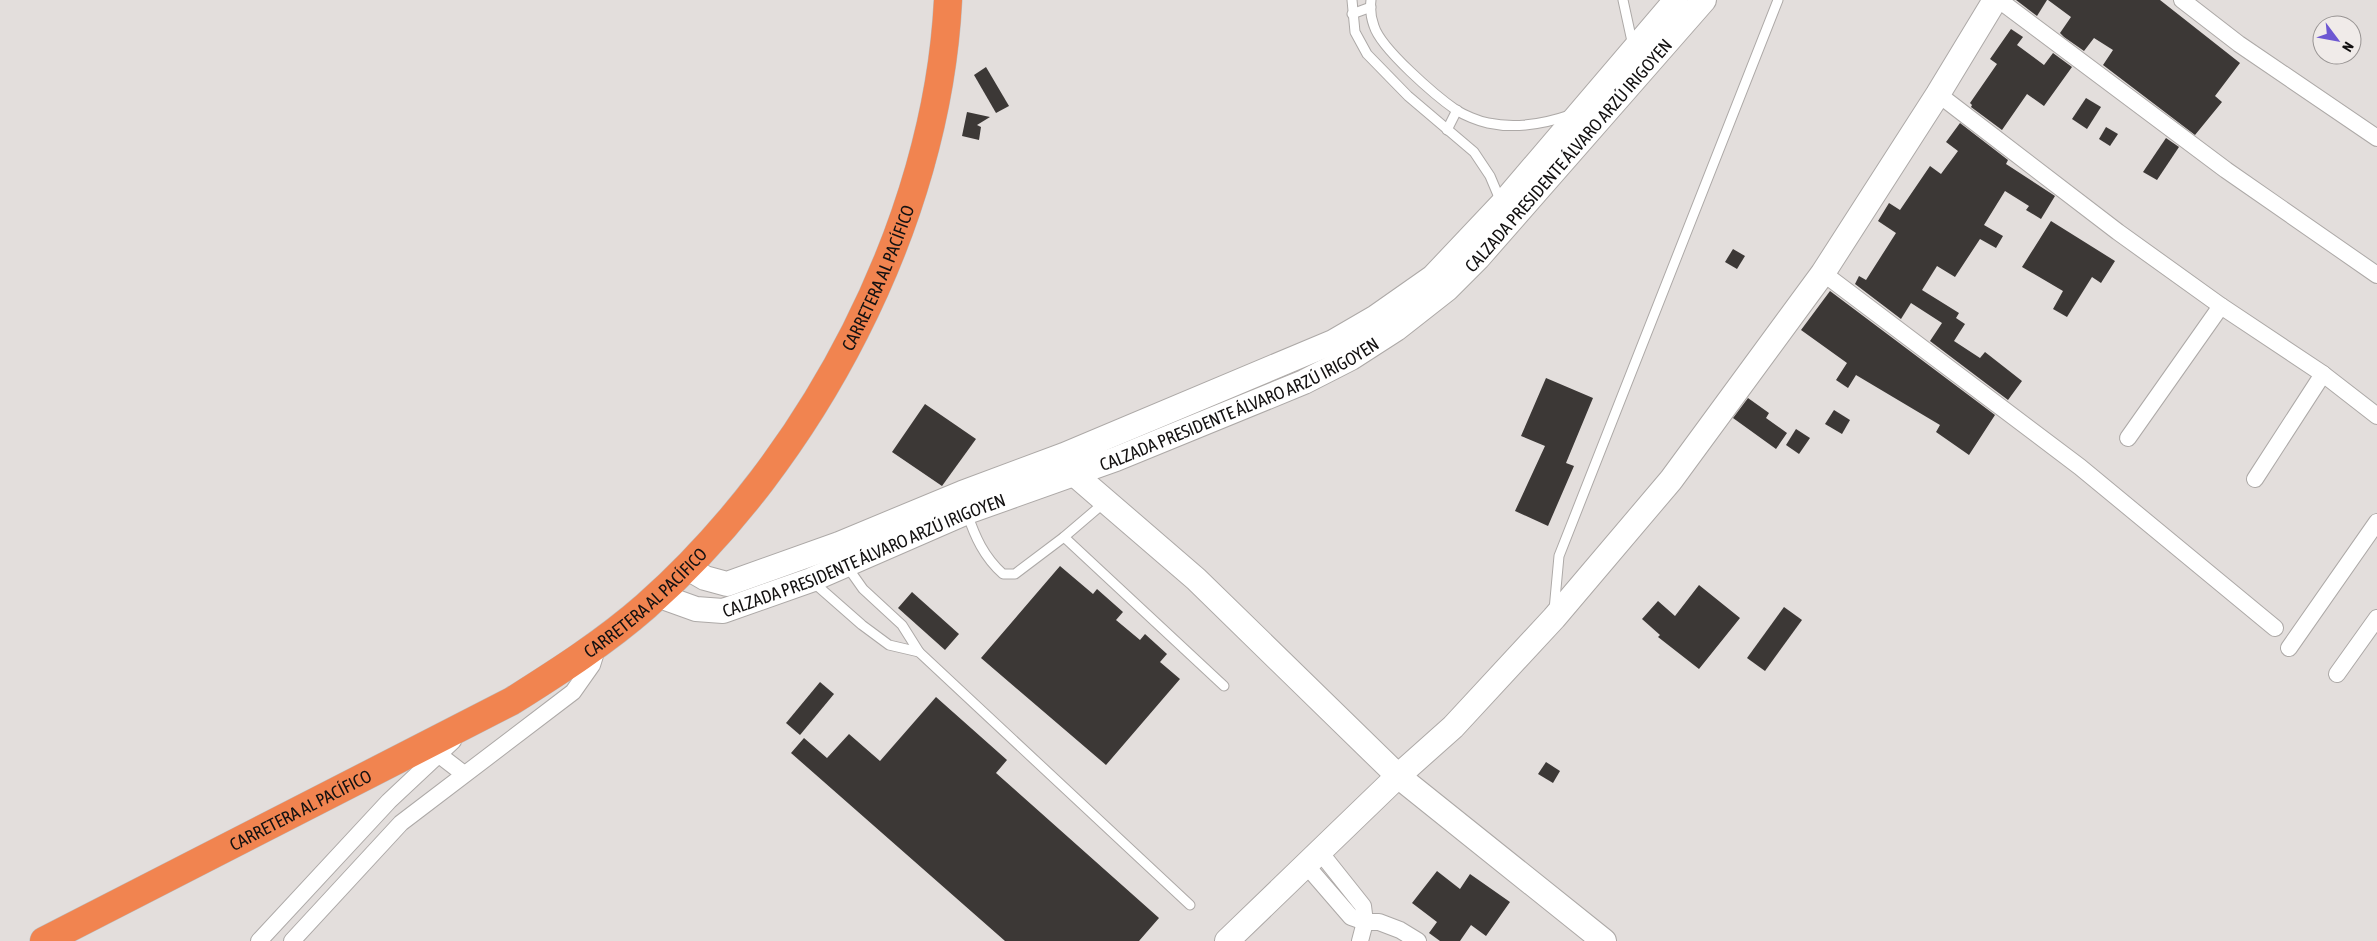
<svg xmlns="http://www.w3.org/2000/svg" width="2377" height="941" font-family="'Asap Condensed',sans-serif">
	<style>
		.building { fill: #3c3836 }
		.lines { fill: none; stroke-linecap: round; stroke-linejoin: round }
		.lane-casing { stroke: #ada9a7; stroke-width: 11 }
		.street-casing { stroke: #ada9a7; stroke-width: 18 }
		.secondary-casing { stroke: #ada9a7; stroke-width: 26 }
		.highway-casing { stroke: #bdbcbc; stroke-width: 29 }
		.lane { stroke: #fff; stroke-width: 9 }
		.street { stroke: #fff; stroke-width: 16 }
		.secondary { stroke: #fff; stroke-width: 24 }
		.highway { stroke: #f18450; stroke-width: 28 }
		.labels { text-anchor: middle; dominant-baseline: central; stroke-width: 5; stroke-linejoin: round; paint-order: stroke }
		.street-label { font-size: 18px; fill: #131111; stroke: #f0ebe9 }
	</style>
	<rect width="100%" height="100%" fill="#e3dedc"/>
	<g class="building">
		<path d="M2016,0H2047L2037,16Z"/>
		<path d="M2048,0H2160L2240,63L2215,96L2222,102L2195,135L2103,65L2113,50L2094,38L2084,51L2064,37L2060,33L2071,17Z"/>
		<path d="M2011,29L2023,37L2017,45L2044,65L2053,53L2072,67L2044,106L2027,94L2002,130L1971,107L1972,105L1970,103L1997,64L1990,59Z"/>
		<path d="M986,67L1009,106L996,113L974,75Z"/>
		<path d="M2086,98L2101,107L2087,129L2072,119Z"/>
		<path d="M967,112L990,117L977,125L981,127L979,140L962,136Z"/>
		<path d="M1960,123L2008,160L2006,164L2055,196L2041,219L2026,210L2029,206L2005,191L1984,225L2003,236L1996,248L1980,239L1955,277L1937,266L1922,290L1959,313L1956,318L1965,324L1954,341L1980,358L1985,352L2022,381L2008,400L1930,341L1942,323L1911,303L1901,319L1855,284L1859,276L1866,280L1896,233L1878,221L1889,203L1900,210L1930,166L1941,174L1958,151L1946,142Z"/>
		<path d="M2106,127L2118,134L2110,146L2099,139Z"/>
		<path d="M2166,138L2179,147L2157,180L2143,172Z"/>
		<path d="M2051,221L2115,261L2101,283L2092,277L2067,317L2053,309L2063,291L2022,267Z"/>
		<path d="M1733,249L1745,256L1737,269L1725,262Z"/>
		<path d="M1830,291L1995,415L1969,455L1936,432L1940,425L1856,375L1848,388L1836,380L1847,363L1801,330Z"/>
		<path d="M1546,378L1593,398L1566,463L1574,466L1548,526L1515,511L1545,446L1521,436Z"/>
		<path d="M1748,398L1769,413L1766,418L1787,433L1776,449L1733,418Z"/>
		<path d="M925,404L976,439L942,486L892,452Z"/>
		<path d="M1834,410L1850,420L1842,434L1825,424Z"/>
		<path d="M1796,429L1810,438L1799,454L1786,445Z"/>
		<path d="M1060,566L1093,594L1097,589L1123,612L1116,620L1140,640L1145,634L1167,654L1160,662L1180,679L1106,765L981,658Z"/>
		<path d="M1699,585L1740,618L1699,669L1658,637L1660,635L1642,619L1658,601L1675,616Z"/>
		<path d="M912,592L959,634L945,650L898,608Z"/>
		<path d="M1784,607L1802,620L1765,671L1747,658Z"/>
		<path d="M820,682L834,694L800,735L786,723Z"/>
		<path d="M936,697L1007,760L996,773L1159,918L1139,941H1005L791,753L804,738L827,758L849,734L880,761Z"/>
		<path d="M1546,762L1560,771L1553,783L1538,774Z"/>
		<path d="M1437,871L1460,889L1470,874L1510,902L1486,936L1471,925L1460,941H1440L1429,933L1437,922L1412,903Z"/>
	</g>
	<g class="lines">
		<g class="lane-casing">
			<g id="lane">
				<path d="M1352,0L1355,32L1367,54L1408,96L1474,152L1490,176L1501,202"/>
				<path d="M1371,0C1370,8 1371,18 1374,26C1381,49 1436,96 1456,110C1464,115 1478,121 1488,123C1516,129 1544,124 1570,115"/>
				<path d="M1623,0L1633,46"/>
				<path d="M1352,14L1371,7"/>
				<path d="M1447,130L1457,110"/>
				<path d="M967,513C975,537 984,557 1003,574H1015L1064,537L1105,502"/>
				<path d="M1064,537L1224,686"/>
				<path d="M846,565L863,589L902,625L919,652L1190,905"/>
				<path d="M813,582L862,625L889,645L919,652"/>
				<path d="M1554,610L1559,556L1778,0"/>
			</g>
		</g>
		<g class="street-casing">
			<g id="street">
				<path d="M1999,0L2226,170L2377,275"/>
				<path d="M2182,0L2239,44L2377,138"/>
				<path d="M1938,94L2118,232L2221,306L2323,374L2377,416"/>
				<path d="M1823,273L2080,467L2275,628"/>
				<path d="M2128,438L2221,306"/>
				<path d="M2255,479L2323,374"/>
				<path d="M2289,648L2377,522"/>
				<path d="M2337,674L2377,618"/>
				<path d="M438,754L464,774"/>
				<path d="M1320,852L1363,906L1365,922L1360,941"/>
				<path d="M1306,865L1351,917L1365,922H1379L1400,930L1418,941"/>
				<path d="M259,941L389,801L453,741"/>
				<path d="M292,941L401,823L573,692L592,665L598,646"/>
			</g>
		</g>
		<g class="secondary-casing">
			<g id="secondary">
				<path d="M1067,461L1073,473L1196,579L1398,776L1604,941"/>
				<path d="M686,567L705,578L727,584L839,544L962,493L1064,455L1333,342L1376,317L1433,277L1502,204L1676,0"/>
				<path id="s1" d="M657,595L696,609L723,611L811,580L967,512L1116,459L1304,382L1351,358L1396,329L1447,289L1478,258L1704,0"/>
				<path d="M1227,941L1398,776L1453,727L1554,618L1671,480L1823,273L1938,94L1995,0"/>
			</g>
		</g>
		<g class="highway-casing">
			<g id="highway">
				<path id="s2" d="M44,941L512,701C558,672 605,642 646,606C812,459 937,223 948,0"/>
			</g>
		</g>
		<use href="#lane" class="lane"/>
		<use href="#street" class="street"/>
		<use href="#secondary" class="secondary"/>
		<use href="#highway" class="highway"/>
	</g>
	<g class="labels">
		<g class="street-label">
			<text stroke="none"><textPath href="#s1" startOffset="1045">CALZADA PRESIDENTE ÁLVARO ARZÚ IRIGOYEN</textPath></text>
			<text stroke="none"><textPath href="#s2" startOffset="1096">CARRETERA AL PACÍFICO</textPath></text>
			<text stroke="none"><textPath href="#s1" startOffset="625">CALZADA PRESIDENTE ÁLVARO ARZÚ IRIGOYEN</textPath></text>
			<text stroke="none"><textPath href="#s1" startOffset="220">CALZADA PRESIDENTE ÁLVARO ARZÚ IRIGOYEN</textPath></text>
			<text stroke="none"><textPath href="#s2" startOffset="692">CARRETERA AL PACÍFICO</textPath></text>
			<text stroke="none"><textPath href="#s2" startOffset="288">CARRETERA AL PACÍFICO</textPath></text>
		</g>
	</g>
	<g transform="translate(2337 40) rotate(122)"><circle r="24" fill="#f0ebe9" stroke="#989493"/>
	<path d="M0-4L9 19L0 12L-9 19Z" fill="#6d58d2"/>
	<text y="-8" font-size="14" font-weight="bold" text-anchor="middle" fill="#131111">N</text>
	</g>
</svg>
